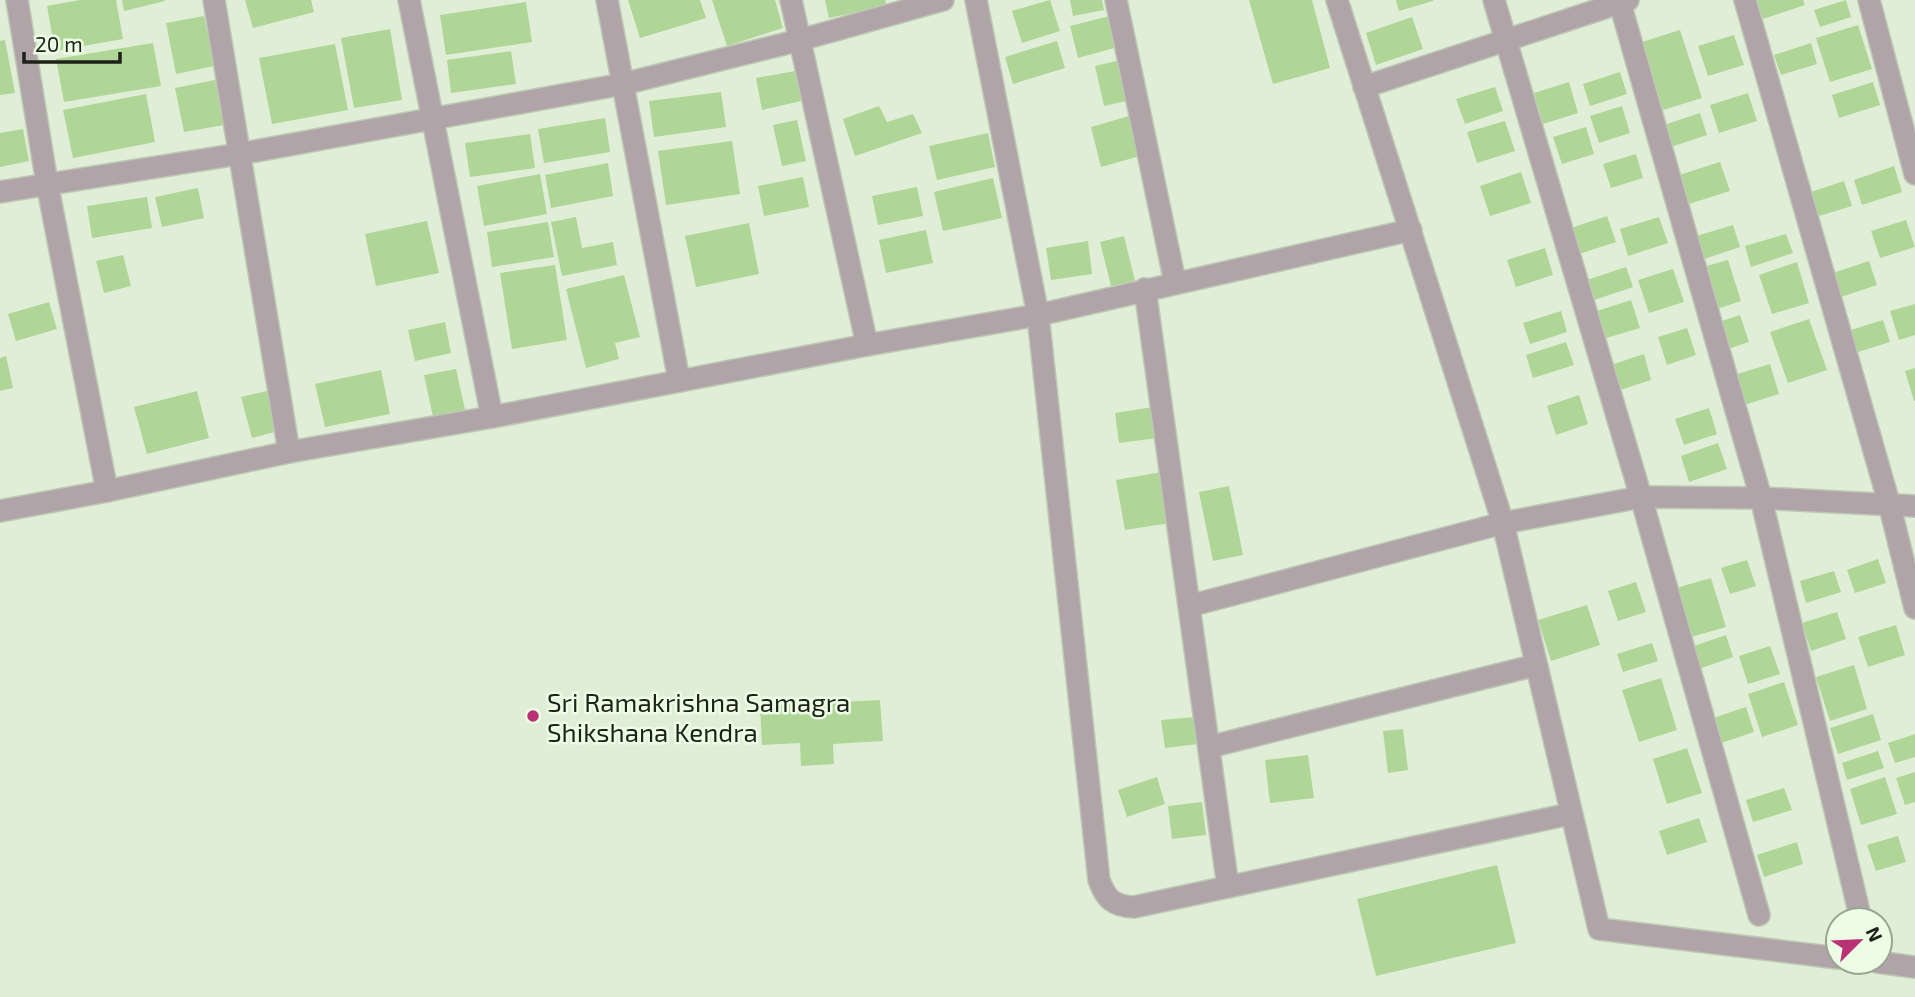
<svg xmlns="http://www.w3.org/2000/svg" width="1915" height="997" font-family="'Exo 2',sans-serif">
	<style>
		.building { fill: #afd696 }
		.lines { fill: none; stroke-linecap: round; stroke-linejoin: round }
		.minor-casing { stroke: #bdc9b5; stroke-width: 24 }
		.minor { stroke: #b0a4a8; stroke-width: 21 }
		.poi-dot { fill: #b83275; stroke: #edfce4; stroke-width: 2.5 }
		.labels { text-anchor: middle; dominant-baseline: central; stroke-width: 5; stroke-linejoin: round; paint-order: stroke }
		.poi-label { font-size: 26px; fill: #1c2219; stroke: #edfce4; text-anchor: start }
	</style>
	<rect width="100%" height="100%" fill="#e0eed7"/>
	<g class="building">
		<path d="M80,0H116L123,39L55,51L47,6Z"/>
		<path d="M122,0H165V1L124,11Z"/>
		<path d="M245,0H311L314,12L253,28Z"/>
		<path d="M628,0H700L706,18L640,38Z"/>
		<path d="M712,0H775L783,28L727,46Z"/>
		<path d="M825,0H885L887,6L829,18Z"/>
		<path d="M1050,0L1060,31L1022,43L1012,11Z"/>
		<path d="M1070,0H1102L1104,10L1073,16Z"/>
		<path d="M1249,0H1312L1330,68L1273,84Z"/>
		<path d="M1396,0H1433V1L1399,11Z"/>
		<path d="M1757,0H1803L1805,5L1763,19Z"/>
		<path d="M1846,0L1851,17L1820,27L1814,10Z"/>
		<path d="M526,2L532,42L446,55L440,15Z"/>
		<path d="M1117,14L1125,45L1078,58L1070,26Z"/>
		<path d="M204,16L214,66L176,74L166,23Z"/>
		<path d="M1412,17L1423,49L1376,65L1366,33Z"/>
		<path d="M1858,25L1872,69L1830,82L1816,38Z"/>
		<path d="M390,29L402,100L354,108L341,38Z"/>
		<path d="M1680,30L1702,98L1663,110L1642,42Z"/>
		<path d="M1734,35L1744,65L1708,76L1698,46Z"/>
		<path d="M5,40L15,93L0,95V41Z"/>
		<path d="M1057,41L1065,68L1013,84L1005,57Z"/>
		<path d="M153,43L161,86L64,102L56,59Z"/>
		<path d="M1811,43L1817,64L1781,75L1774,55Z"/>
		<path d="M335,44L348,110L272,124L259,58Z"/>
		<path d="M511,51L516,84L451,93L447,60Z"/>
		<path d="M1125,59L1135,99L1104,106L1095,66Z"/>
		<path d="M795,71L801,101L762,110L756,78Z"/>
		<path d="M1620,72L1627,94L1590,106L1583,84Z"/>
		<path d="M215,80L224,125L184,132L175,88Z"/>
		<path d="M1569,82L1578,113L1543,124L1534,93Z"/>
		<path d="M1873,82L1880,105L1839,118L1832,95Z"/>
		<path d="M1495,87L1503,111L1465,124L1456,99Z"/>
		<path d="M721,92L726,127L654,137L649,101Z"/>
		<path d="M1748,93L1757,121L1719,133L1710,105Z"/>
		<path d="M146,94L155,142L73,158L63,110Z"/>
		<path d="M879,106L887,122L913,114L922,133L855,156L843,119Z"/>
		<path d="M1622,106L1630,133L1599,143L1590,116Z"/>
		<path d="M1700,113L1707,135L1671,147L1664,125Z"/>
		<path d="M1136,114L1147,154L1101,167L1091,127Z"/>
		<path d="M605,118L610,152L544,163L538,129Z"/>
		<path d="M797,120L806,161L782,166L773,125Z"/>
		<path d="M1505,121L1515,151L1477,163L1467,132Z"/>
		<path d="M1586,127L1594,154L1562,164L1553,137Z"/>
		<path d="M23,129L29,161L0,167V133Z"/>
		<path d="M988,133L995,167L937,180L929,146Z"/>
		<path d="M530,134L535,168L470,177L465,143Z"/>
		<path d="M732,141L740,194L666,205L658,151Z"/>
		<path d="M1636,154L1643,178L1611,188L1603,164Z"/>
		<path d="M1720,162L1730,191L1689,204L1679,175Z"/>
		<path d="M608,163L613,196L551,208L545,175Z"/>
		<path d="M1894,166L1902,192L1862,205L1854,180Z"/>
		<path d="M1521,172L1531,203L1490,216L1480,186Z"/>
		<path d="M540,174L547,214L484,226L477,186Z"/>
		<path d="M803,177L809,207L764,216L758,186Z"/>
		<path d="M993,178L1002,218L943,231L934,192Z"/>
		<path d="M1844,181L1852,206L1816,217L1808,193Z"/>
		<path d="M917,187L923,216L878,225L872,196Z"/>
		<path d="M198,188L204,218L162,227L155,197Z"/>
		<path d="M147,197L152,228L92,238L87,206Z"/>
		<path d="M1607,216L1616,242L1576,255L1568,229Z"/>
		<path d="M576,217L582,248L613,242L617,265L562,276L551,222Z"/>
		<path d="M1659,217L1668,243L1628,256L1620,229Z"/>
		<path d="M1906,220L1915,247L1880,258L1871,231Z"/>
		<path d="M427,221L439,273L376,286L365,234Z"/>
		<path d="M548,222L554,257L492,267L487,232Z"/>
		<path d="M749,223L759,274L696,287L685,236Z"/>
		<path d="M1733,225L1740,247L1698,261L1690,238Z"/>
		<path d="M926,230L933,263L886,273L879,240Z"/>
		<path d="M1786,234L1793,253L1751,267L1745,246Z"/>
		<path d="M1124,236L1135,281L1111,286L1100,242Z"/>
		<path d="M1088,241L1092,274L1051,280L1046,248Z"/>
		<path d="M1545,248L1553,275L1516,287L1507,260Z"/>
		<path d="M123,255L131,286L104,293L96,261Z"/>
		<path d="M1728,260L1741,301L1717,309L1703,267Z"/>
		<path d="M1869,261L1877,285L1841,297L1833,273Z"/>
		<path d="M1797,262L1809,303L1772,314L1759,275Z"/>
		<path d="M555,265L567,340L512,349L500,273Z"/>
		<path d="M1626,267L1633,287L1591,301L1584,281Z"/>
		<path d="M1673,269L1684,302L1649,313L1638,280Z"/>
		<path d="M624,275L640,337L615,343L619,359L586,368L566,289Z"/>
		<path d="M1631,300L1640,328L1603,339L1594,312Z"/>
		<path d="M49,302L57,329L16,341L8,314Z"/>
		<path d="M1915,304V335L1899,340L1890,311Z"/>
		<path d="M1561,311L1567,332L1530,344L1523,323Z"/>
		<path d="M1740,315L1749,342L1728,349L1719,322Z"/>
		<path d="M1809,319L1827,370L1788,383L1770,332Z"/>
		<path d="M1883,320L1890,342L1849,355L1841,333Z"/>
		<path d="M445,322L451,353L415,361L408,330Z"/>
		<path d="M1687,328L1696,355L1667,365L1658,337Z"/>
		<path d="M1566,342L1574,365L1533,378L1526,355Z"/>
		<path d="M1644,354L1651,380L1617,391L1608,366Z"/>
		<path d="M6,356L13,388L0,391V358Z"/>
		<path d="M1770,364L1779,394L1741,406L1731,376Z"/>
		<path d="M1915,368V401H1914L1905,371Z"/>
		<path d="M456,369L466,414L434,421L424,375Z"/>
		<path d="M381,370L390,414L325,427L315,384Z"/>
		<path d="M272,390L282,430L252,438L241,397Z"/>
		<path d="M197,391L209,438L147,454L134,407Z"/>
		<path d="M1579,395L1588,424L1556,435L1547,406Z"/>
		<path d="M1153,407L1158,438L1119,443L1115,413Z"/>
		<path d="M1709,408L1717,434L1684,445L1675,419Z"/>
		<path d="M1718,443L1727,469L1689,482L1681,456Z"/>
		<path d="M1162,472L1170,523L1125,530L1116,480Z"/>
		<path d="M1229,486L1243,555L1213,561L1199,492Z"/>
		<path d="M1878,559L1886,583L1855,593L1847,570Z"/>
		<path d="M1747,560L1756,586L1730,594L1721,568Z"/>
		<path d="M1834,571L1841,592L1806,603L1800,581Z"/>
		<path d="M1711,578L1726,627L1684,639L1669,590Z"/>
		<path d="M1636,582L1646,612L1618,621L1608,591Z"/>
		<path d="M1587,605L1600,645L1551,661L1538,620Z"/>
		<path d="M1837,612L1846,639L1811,651L1802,623Z"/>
		<path d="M1896,625L1905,655L1868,667L1858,637Z"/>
		<path d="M1726,635L1733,657L1693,671L1685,649Z"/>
		<path d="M1652,643L1658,661L1623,672L1617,654Z"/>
		<path d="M1770,646L1780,674L1748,684L1739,656Z"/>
		<path d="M1854,665L1867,709L1830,721L1816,677Z"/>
		<path d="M1661,678L1677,730L1639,742L1622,690Z"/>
		<path d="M1784,682L1798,725L1762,737L1748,694Z"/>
		<path d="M880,700L883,741L833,744L834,764L801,766L800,743L762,745L760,706Z"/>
		<path d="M1746,707L1754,732L1715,745L1707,720Z"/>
		<path d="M1873,714L1881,740L1838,754L1830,728Z"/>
		<path d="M1195,717L1198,744L1165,748L1161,720Z"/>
		<path d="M1403,729L1408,770L1388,773L1383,731Z"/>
		<path d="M1915,734V757L1895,763L1888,743Z"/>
		<path d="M1687,748L1702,793L1667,804L1653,759Z"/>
		<path d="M1878,751L1884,768L1847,780L1842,763Z"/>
		<path d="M1308,755L1314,798L1270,803L1265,760Z"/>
		<path d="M1915,772V802L1905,805L1896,778Z"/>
		<path d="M1157,777L1165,804L1127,817L1118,790Z"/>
		<path d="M1885,777L1897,814L1861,825L1850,789Z"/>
		<path d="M1784,788L1792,810L1753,822L1746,800Z"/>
		<path d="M1202,802L1206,835L1172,839L1168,806Z"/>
		<path d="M1699,818L1707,842L1667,855L1659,831Z"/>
		<path d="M1898,836L1906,862L1876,871L1867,845Z"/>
		<path d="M1797,842L1803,864L1764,877L1757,855Z"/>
		<path d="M1497,865L1516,943L1376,976L1357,899Z"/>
	</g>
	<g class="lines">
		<g class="minor-casing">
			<g id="minor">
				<path d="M17,0L47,183L107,491"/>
				<path d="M214,0L289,452"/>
				<path d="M409,0L492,417"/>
				<path d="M607,0L679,380"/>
				<path d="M791,0L867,345"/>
				<path d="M976,0L1038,315L1099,880C1106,899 1113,906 1134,907L1570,814"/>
				<path d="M1116,0L1175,282"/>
				<path d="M1337,0L1503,523L1641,497L1761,498L1915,506"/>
				<path d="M1494,0L1641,497L1759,915"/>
				<path d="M1745,0L1889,503L1915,608"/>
				<path d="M1869,0L1915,174"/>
				<path d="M1620,3L1761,498L1861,920"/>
				<path d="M1364,87L1628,0"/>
				<path d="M0,192L239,154L623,84L800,40L943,0"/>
				<path d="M1145,289L1228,887"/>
				<path d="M0,511L107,491L289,452L492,417L867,345L1038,315L1411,230"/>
				<path d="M1189,606L1503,523L1599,929L1838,958"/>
				<path d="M1209,747L1536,665"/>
				<path d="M1877,962L1915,967"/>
			</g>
		</g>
		<use href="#minor" class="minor"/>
	</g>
	<circle class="poi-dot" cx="533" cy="716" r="7"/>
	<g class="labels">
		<g class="poi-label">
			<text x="547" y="701">Sri Ramakrishna Samagra<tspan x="547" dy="30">Shikshana Kendra</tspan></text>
		</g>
	</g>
	<g transform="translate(1859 941) rotate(66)"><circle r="33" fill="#edfce4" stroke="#99a593" stroke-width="2"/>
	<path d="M0-5L12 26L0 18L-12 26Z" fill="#b83275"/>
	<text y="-10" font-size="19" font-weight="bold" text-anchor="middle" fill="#1c2219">N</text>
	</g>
	<path d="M24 52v10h96v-10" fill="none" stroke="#1c2219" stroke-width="3.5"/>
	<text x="35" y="52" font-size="21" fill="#1c2219" stroke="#edfce4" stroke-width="5" paint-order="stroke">20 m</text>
</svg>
